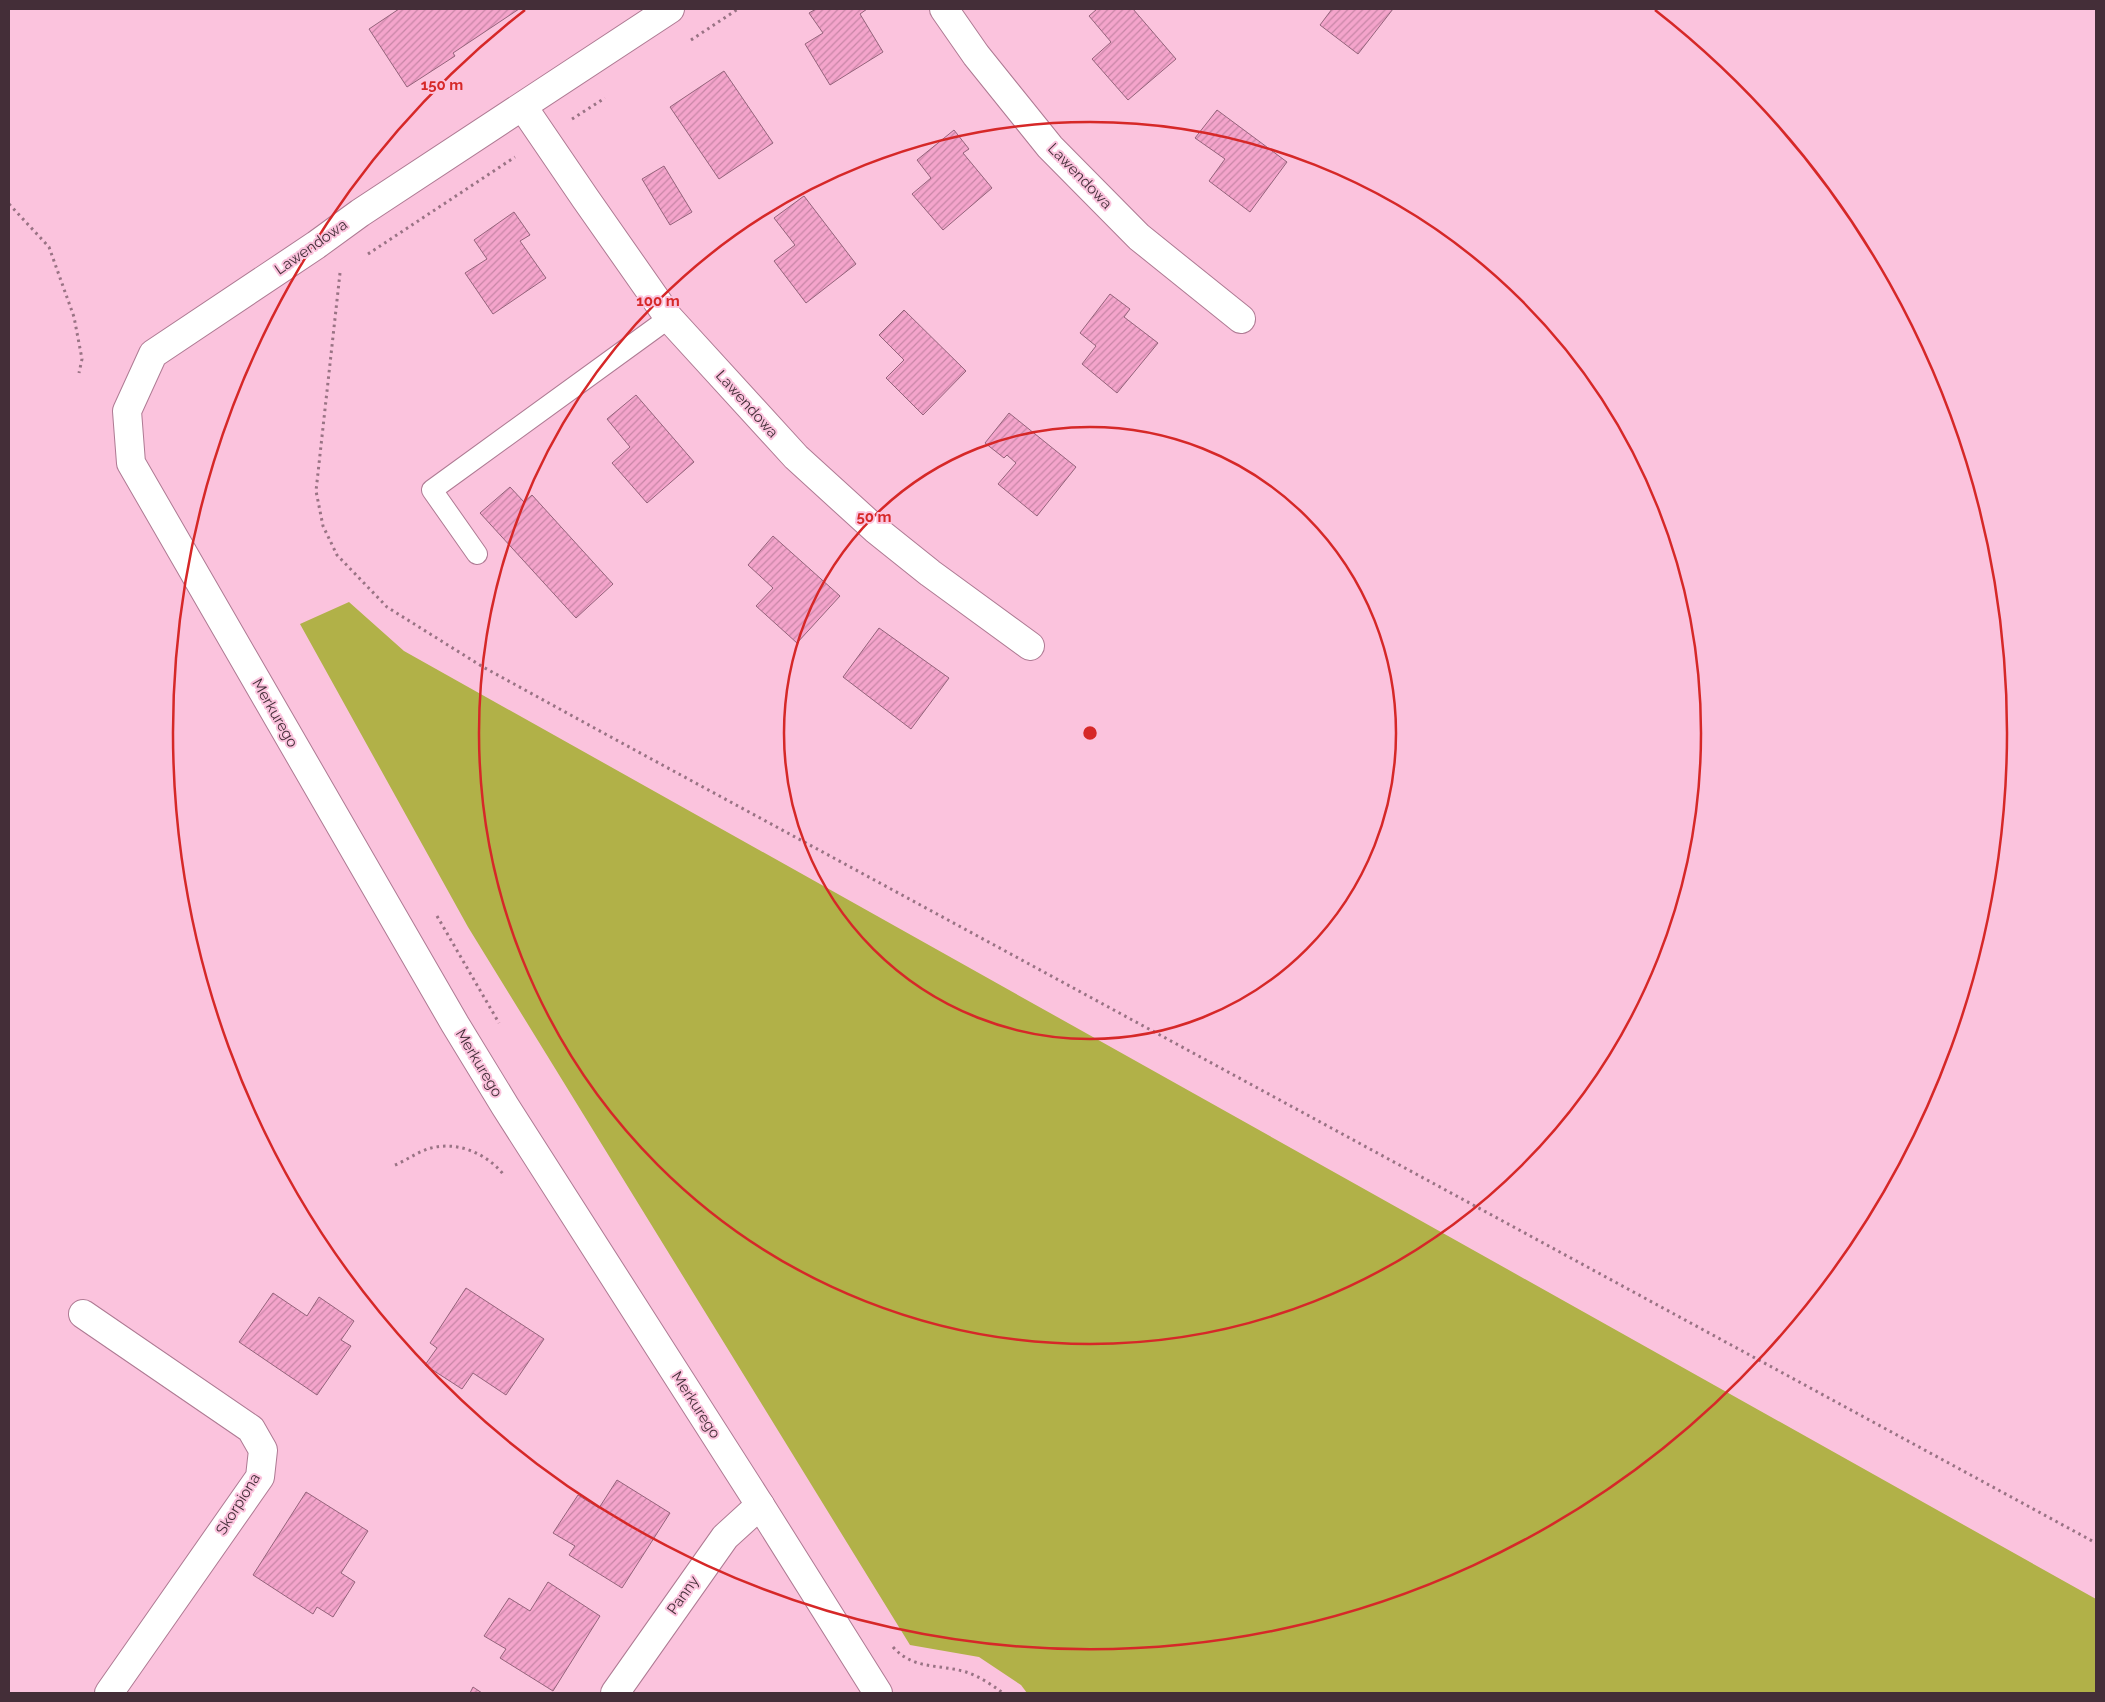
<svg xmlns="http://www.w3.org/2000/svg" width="2105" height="1702" font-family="Raleway,sans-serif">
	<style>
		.grass { fill: #b1b148 }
		.building { fill: url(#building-hatch); stroke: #94637b }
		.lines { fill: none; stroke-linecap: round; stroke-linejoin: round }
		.lane-casing { stroke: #ae7a93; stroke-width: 22 }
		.street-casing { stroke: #ae7a93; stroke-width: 30 }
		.path { stroke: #997384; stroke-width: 3; stroke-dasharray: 2.5 4; stroke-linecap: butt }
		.lane { stroke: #fff; stroke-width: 20 }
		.street { stroke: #fff; stroke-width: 28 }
		.ring { fill: none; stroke: #d62828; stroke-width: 2.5 }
		.labels { text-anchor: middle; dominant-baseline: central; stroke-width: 4; stroke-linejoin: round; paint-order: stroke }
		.street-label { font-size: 15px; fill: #442e38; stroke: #fbc3dd }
		.centre { fill: #d62828; stroke: #fbc3dd; stroke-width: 2.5 }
		.ring-label { font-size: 15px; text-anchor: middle; font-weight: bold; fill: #d62828; stroke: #fbc3dd; stroke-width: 4; stroke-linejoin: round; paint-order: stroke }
	</style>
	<defs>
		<pattern id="building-hatch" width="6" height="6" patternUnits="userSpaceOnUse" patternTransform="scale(1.25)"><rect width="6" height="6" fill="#f4a4cb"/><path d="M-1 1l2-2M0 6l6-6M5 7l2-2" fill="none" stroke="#c786a6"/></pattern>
	</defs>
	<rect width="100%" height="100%" fill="#fbc3dd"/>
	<path class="grass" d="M349,602L404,651L2096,1599V1693H1027L1021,1685L979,1657L910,1645L468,927L300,624Z"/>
	<g class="building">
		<path d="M399,9H519L453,53L455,56L407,87L369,29Z"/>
		<path d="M816,9H867L860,14L883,52L830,85L805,44L823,33L809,13Z"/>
		<path d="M1097,9H1133L1176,59L1128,100L1092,59L1111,42L1089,16Z"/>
		<path d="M1332,9H1393L1358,54L1320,25Z"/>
		<path d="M724,71L773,143L719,179L670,107Z"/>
		<path d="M1217,110L1287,162L1250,212L1209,181L1225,159L1195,138Z"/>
		<path d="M954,130L969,149L963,153L992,188L943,230L912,194L931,178L917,160Z"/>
		<path d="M664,166L692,212L670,225L642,179Z"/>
		<path d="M804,196L856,264L806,303L774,261L795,245L774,218Z"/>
		<path d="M514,212L530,235L520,241L546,278L493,314L465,273L487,259L474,240Z"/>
		<path d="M1110,294L1130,309L1124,317L1158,343L1117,393L1082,364L1096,346L1080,333Z"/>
		<path d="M904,310L966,371L923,415L886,378L904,360L879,335Z"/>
		<path d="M636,395L694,462L647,503L612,463L630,447L607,419Z"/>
		<path d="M1009,413L1076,467L1037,516L998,484L1016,463L1007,455L1004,458L985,443Z"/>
		<path d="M510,487L524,502L532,495L613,584L576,618L480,513Z"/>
		<path d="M773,536L840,596L797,643L756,606L773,588L748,565Z"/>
		<path d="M879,628L949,678L911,729L843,677Z"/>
		<path d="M466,1288L544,1339L506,1395L473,1373L462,1389L425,1365L437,1348L430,1343Z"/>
		<path d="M273,1293L307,1316L319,1297L354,1321L341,1340L351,1346L317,1395L239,1342Z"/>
		<path d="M617,1480L670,1513L622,1588L569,1555L575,1546L553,1533L578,1495L599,1508Z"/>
		<path d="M306,1492L368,1531L341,1573L355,1582L333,1617L317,1607L313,1614L253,1575Z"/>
		<path d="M548,1582L600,1616L553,1691L500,1658L506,1649L484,1636L509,1598L530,1611Z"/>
		<path d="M473,1687L482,1693H470Z"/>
	</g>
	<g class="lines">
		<g class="lane-casing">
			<path id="lane" d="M477,554L432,490L669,318"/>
		</g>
		<g class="street-casing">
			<g id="street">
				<path d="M670,9L360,213L316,245L153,354L127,411L131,463L455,1024L505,1106L760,1505L878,1693"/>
				<path d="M944,9L976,55L1050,147L1139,237L1241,319"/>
				<path d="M523,107L585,198L669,318L796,457L875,529L930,573L1030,646"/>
				<path d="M83,1314L251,1429L263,1450L260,1477L109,1693"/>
				<path d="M615,1693L725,1537L760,1505"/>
			</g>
		</g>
		<g class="path">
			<path d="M691,40L738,9"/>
			<path d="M572,119L605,98"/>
			<path d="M9,204L49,247L74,317L82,359L79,373"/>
			<path d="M368,254L515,157"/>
			<path d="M340,273L316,491L323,526L337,555L387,607L483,667L609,736L2096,1543"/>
			<path d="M437,916L499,1023"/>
			<path d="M395,1165C407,1160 419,1151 431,1148C459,1141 487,1154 504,1175"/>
			<path d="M893,1647C913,1670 940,1664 966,1672C979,1676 992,1685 1003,1693"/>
		</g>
		<use href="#lane" class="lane"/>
		<use href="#street" class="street"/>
	</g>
	<g class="ring">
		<circle cx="1090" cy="733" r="306"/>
		<circle cx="1090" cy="733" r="611"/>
		<path d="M1655 10A917 917 0 1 1 525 10"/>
	</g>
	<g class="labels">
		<g class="street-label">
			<text transform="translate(1080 176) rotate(46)">Lawendowa</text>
			<text transform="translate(311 247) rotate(-35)">Lawendowa</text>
			<text transform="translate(747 404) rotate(48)">Lawendowa</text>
			<text transform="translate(275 713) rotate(60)">Merkurego</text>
			<text transform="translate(479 1063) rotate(59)">Merkurego</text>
			<text transform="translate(696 1405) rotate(57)">Merkurego</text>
			<text transform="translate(238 1504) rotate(-58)">Skorpiona</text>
			<text transform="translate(683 1595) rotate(-55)">Panny</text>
		</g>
	</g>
	<circle cx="1090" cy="733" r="8" class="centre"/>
	<g class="ring-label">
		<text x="442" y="90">150 m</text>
		<text x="658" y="306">100 m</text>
		<text x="874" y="522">50 m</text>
	</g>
	<rect width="2105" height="1702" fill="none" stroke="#442e38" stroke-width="20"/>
</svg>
